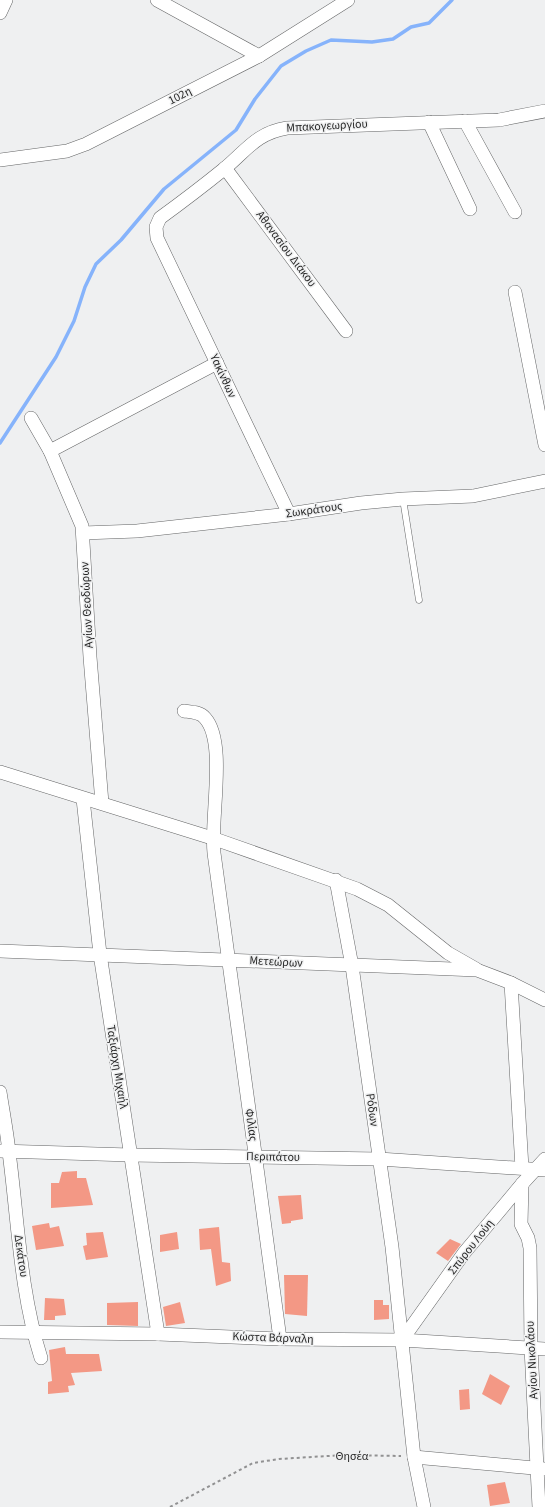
<svg xmlns="http://www.w3.org/2000/svg" width="545" height="1507" font-family="'Source Sans 3',sans-serif">
	<style>
		.lines { fill: none; stroke-linecap: round; stroke-linejoin: round }
		.stream { stroke: #86b3fb; stroke-width: 3.5 }
		.building { fill: #f39885 }
		.lane-casing { stroke: #646566; stroke-width: 7 }
		.street-casing { stroke: #646566; stroke-width: 14 }
		.path { stroke: #919192; stroke-width: 2; stroke-dasharray: 3 3; stroke-linecap: butt }
		.lane { stroke: #fff; stroke-width: 6 }
		.street { stroke: #fff; stroke-width: 13 }
		.labels { text-anchor: middle; dominant-baseline: central; stroke-width: 3; stroke-linejoin: round; paint-order: stroke }
		.street-label { font-size: 12px; fill: #282828; stroke: #eff0f1 }
	</style>
	<rect width="100%" height="100%" fill="#eff0f1"/>
	<g class="lines">
		<path class="stream" d="M0,443L56,357L74,321L85,287L96,264L121,240L164,189L236,130L255,99L281,66L306,51L331,40L372,42L393,39L411,27L429,23L452,0"/>
	</g>
	<g class="building">
		<path d="M77,1171V1178H86L93,1205L51,1208V1183H59L62,1172Z"/>
		<path d="M301,1195L303,1219L291,1221V1223L282,1224L278,1196Z"/>
		<path d="M49,1223L50,1228L59,1226L64,1246L36,1250L32,1226Z"/>
		<path d="M219,1227L222,1262L230,1263L231,1281L216,1286L211,1249L200,1250L199,1229Z"/>
		<path d="M103,1232L108,1257L86,1260L83,1246L87,1245L86,1233Z"/>
		<path d="M177,1232L179,1249L160,1252V1235Z"/>
		<path d="M450,1239L461,1244L448,1261L436,1253Z"/>
		<path d="M284,1275H308L307,1316L285,1314Z"/>
		<path d="M45,1298L64,1299L66,1315L55,1316V1320H44Z"/>
		<path d="M374,1300H383V1305H389V1319L374,1320Z"/>
		<path d="M138,1302V1326L107,1325V1303Z"/>
		<path d="M180,1302L185,1323L166,1326L163,1307Z"/>
		<path d="M65,1347L66,1354H99L102,1371L71,1373L75,1385L68,1386L69,1392L48,1394V1382L52,1381L49,1350Z"/>
		<path d="M490,1374L510,1386L501,1405L482,1394Z"/>
		<path d="M469,1389L470,1409L460,1410L459,1390Z"/>
		<path d="M505,1482L510,1503L490,1506L487,1485Z"/>
	</g>
	<g class="lines">
		<g class="lane-casing">
			<path id="lane" d="M403,499L419,600"/>
		</g>
		<g class="street-casing">
			<g id="street">
				<path d="M157,0L259,56"/>
				<path d="M0,13L6,0"/>
				<path d="M465,121L515,212"/>
				<path d="M429,122L470,209"/>
				<path d="M0,160L67,151L86,144L259,56L348,0"/>
				<path d="M225,168L346,331"/>
				<path d="M515,292L545,445"/>
				<path d="M31,418L50,451L82,526L90,657L102,803"/>
				<path d="M50,451L217,363"/>
				<path d="M289,514L157,238L156,227L160,218C182,202 203,186 224,169C246,151 256,133 287,128L499,120L545,111"/>
				<path d="M83,533L137,531L289,514L361,503L403,499L473,496L545,481"/>
				<path d="M184,711C192,712 200,712 205,718C227,742 210,819 214,853C237,1015 258,1177 280,1339"/>
				<path d="M0,772L212,838L357,889L388,905L448,953L476,969"/>
				<path d="M83,799L100,954L158,1334"/>
				<path d="M336,880L352,966L392,1247L414,1457L424,1507"/>
				<path d="M0,951L477,970L511,983L545,1000"/>
				<path d="M511,983L522,1168"/>
				<path d="M0,1092C3,1112 7,1132 9,1152C18,1220 20,1292 41,1358"/>
				<path d="M0,1151L130,1155L379,1159L545,1170"/>
				<path d="M522,1184L521,1224L528,1238L530,1248L531,1348L539,1507"/>
				<path d="M0,1332L158,1334L280,1339L402,1340L545,1349"/>
				<path d="M402,1340L464,1253L522,1184L545,1159"/>
				<path d="M414,1457L545,1469"/>
			</g>
		</g>
		<path class="path" d="M170,1507L253,1463L279,1459L344,1455L401,1456"/>
		<use href="#lane" class="lane"/>
		<use href="#street" class="street"/>
	</g>
	<g class="labels">
		<g class="street-label">
			<text transform="translate(180 96) rotate(-27)">102η</text>
			<text transform="translate(327 126) rotate(-3)">Μπακογεωργίου</text>
			<text transform="translate(286 249) rotate(53)">Αθανασίου Διάκου</text>
			<text transform="translate(223 376) rotate(65)">Υακίνθων</text>
			<text transform="translate(314 510) rotate(-8)">Σωκράτους</text>
			<text transform="translate(87 605) rotate(-93)">Αγίων Θεοδώρων</text>
			<text transform="translate(276 962) rotate(3)">Μετεώρων</text>
			<text transform="translate(117 1067) rotate(81)">Ταξιάρχη Μιχαήλ</text>
			<text transform="translate(372 1110) rotate(82)">Ρόδων</text>
			<text transform="translate(251 1125) rotate(82)">Φιλίας</text>
			<text transform="translate(273 1157) rotate(1)">Περιπάτου</text>
			<text transform="translate(471 1247) rotate(-52)">Σπύρου Λούη</text>
			<text transform="translate(21 1256) rotate(82)">Δεκάτου</text>
			<text transform="translate(273 1338) rotate(2)">Κώστα Βάρναλη</text>
			<text transform="translate(532 1360) rotate(-93)">Αγίου Νικολάου</text>
			<text x="352" y="1456">Θησέα</text>
		</g>
	</g>
</svg>
